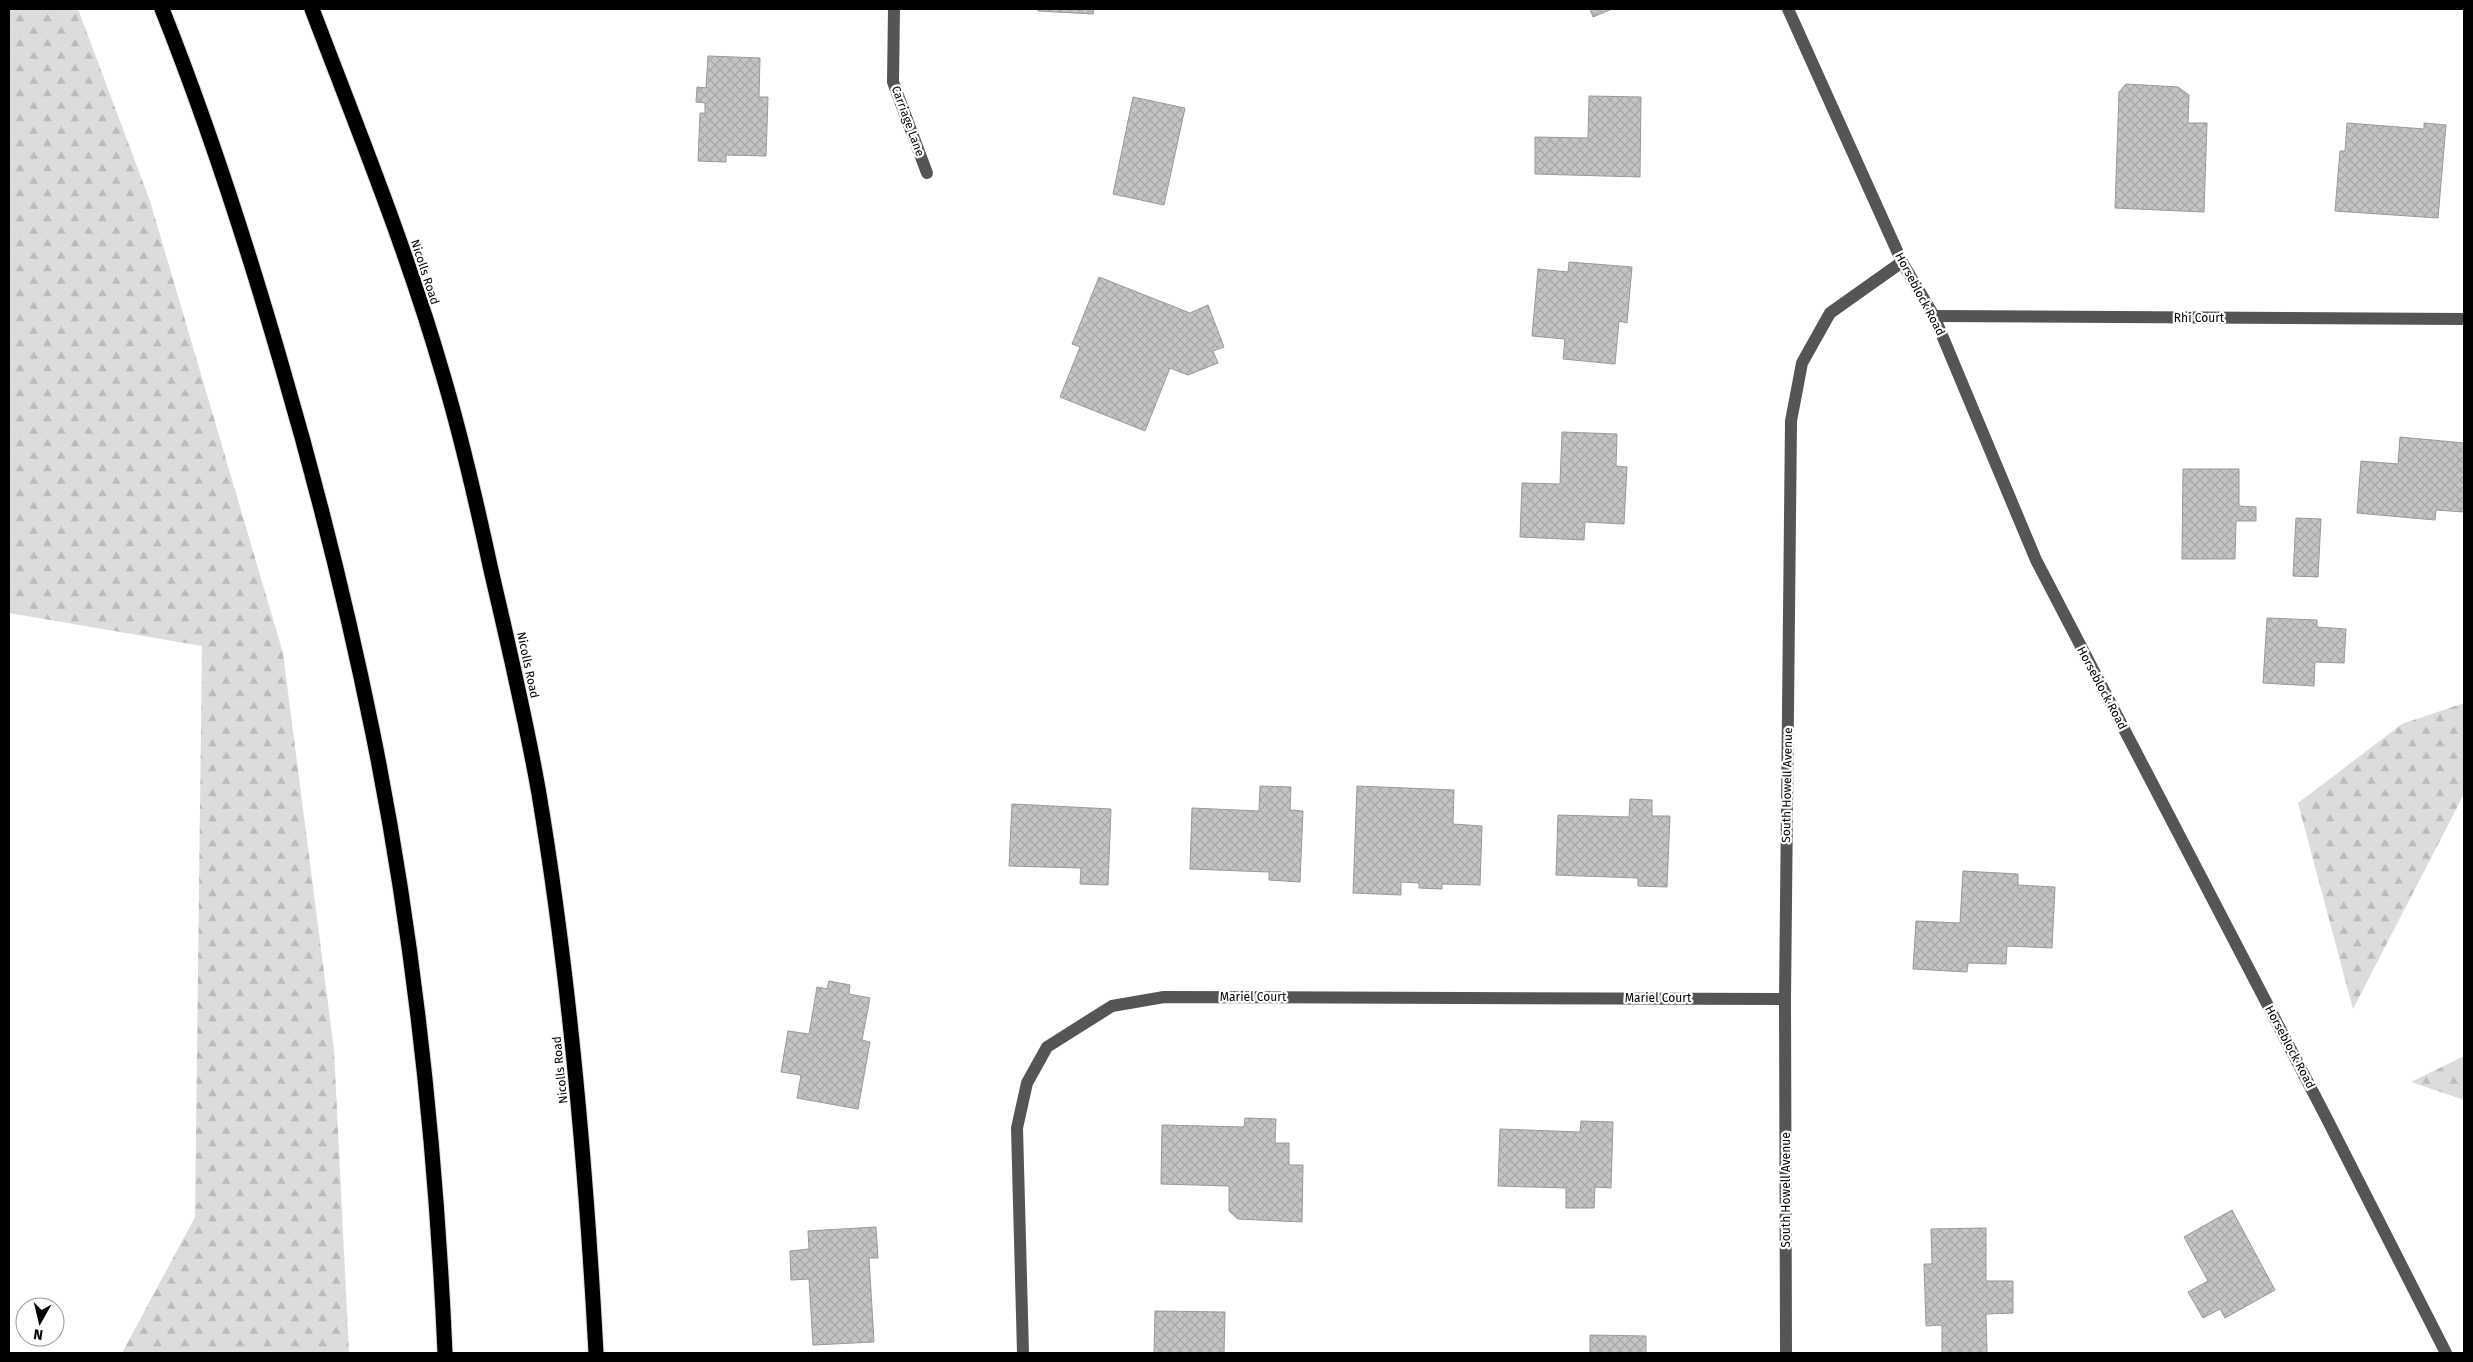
<svg xmlns="http://www.w3.org/2000/svg" width="2473" height="1362" font-family="'Fira Sans',sans-serif">
	<style>
		.forest { fill: url(#forest-firs) }
		.building { fill: url(#building-cross-hatch); stroke: #999 }
		.lines { fill: none; stroke-linecap: round; stroke-linejoin: round }
		.highway-casing { stroke: #dbdbdb; stroke-width: 17 }
		.minor { stroke: #555; stroke-width: 12 }
		.highway { stroke: #000; stroke-width: 15 }
		.labels { text-anchor: middle; dominant-baseline: central; stroke-width: 4.5; stroke-linejoin: round; paint-order: stroke }
		.street-label { font-size: 12px; fill: #000; stroke: #fff }
	</style>
	<defs>
		<pattern id="forest-firs" width="22" height="20" patternUnits="userSpaceOnUse" patternTransform="scale(1.25)"><rect width="22" height="20" fill="#dcdcdc"/><path d="M5 1l3.5 6h-7zM16 11l3.5 6h-7z" fill="#bbb"/></pattern>
		<pattern id="building-cross-hatch" width="8" height="8" patternUnits="userSpaceOnUse" patternTransform="scale(1.25)"><rect width="8" height="8" fill="#c4c4c4"/><path d="M0 0l8 8M0 8l8-8" fill="none" stroke="#a7a7a7"/></pattern>
	</defs>
	<rect width="100%" height="100%" fill="#fff"/>
	<g class="forest">
		<path d="M9,9H78L150,201L283,653L334,1050L349,1353H122L195,1217L202,646L9,613Z"/>
		<path d="M2464,703V794L2353,1009L2298,803L2402,724Z"/>
		<path d="M2464,1056V1100L2411,1082Z"/>
	</g>
	<g class="building">
		<path d="M1038,9H1094L1093,14L1038,11Z"/>
		<path d="M1590,9H1612L1593,17Z"/>
		<path d="M708,56L760,58L759,97H768L766,156L726,155V162L698,161L700,113H705V103L696,102L697,87L706,88Z"/>
		<path d="M2126,84L2178,87L2189,95L2188,123H2207L2204,212L2115,208L2119,92Z"/>
		<path d="M1589,96L1641,97L1640,177L1535,174V137L1588,138Z"/>
		<path d="M1133,97L1185,108L1164,205L1113,194Z"/>
		<path d="M2347,123L2424,129V123L2446,125L2438,218L2335,211L2340,151H2345Z"/>
		<path d="M1569,262L1632,267L1627,323L1619,321L1615,364L1563,359L1565,339L1532,336L1538,269L1568,272Z"/>
		<path d="M1099,277L1190,313L1208,305L1224,347L1213,351L1218,363L1188,375L1170,368L1145,431L1060,397L1080,347L1072,344Z"/>
		<path d="M1562,432L1617,434L1616,466L1627,467L1624,524L1585,522L1584,540L1520,537L1522,483L1560,484Z"/>
		<path d="M2400,437L2464,443V512L2436,510L2435,520L2357,513L2361,461L2398,464Z"/>
		<path d="M2183,469H2239V506L2256,507V521H2236L2235,559H2182Z"/>
		<path d="M2296,518L2321,519L2318,577L2293,576Z"/>
		<path d="M2267,618L2317,620V627L2346,629L2344,663L2315,662L2314,686L2263,683Z"/>
		<path d="M1260,786L1291,787L1290,810L1303,811L1300,882L1269,880V872L1190,869L1192,808L1259,811Z"/>
		<path d="M1357,786L1454,790L1453,824L1482,826L1480,885L1442,884V889L1419,888V883L1401,882V895L1353,893Z"/>
		<path d="M1630,799L1652,800V816H1670L1667,887L1638,886V878L1556,875L1558,815L1629,817Z"/>
		<path d="M1012,804L1111,809L1108,885L1080,884L1081,868L1009,866Z"/>
		<path d="M1963,871L2018,874V885L2055,887L2052,948L2007,946L2006,964L1968,963L1967,972L1913,969L1916,921L1960,923Z"/>
		<path d="M829,981L850,985L849,994L870,998L862,1040L870,1042L858,1109L797,1098L801,1075L781,1072L788,1031L809,1034L817,987L827,989Z"/>
		<path d="M1245,1118L1276,1119L1275,1143H1289V1165H1303L1302,1222L1238,1219L1229,1211V1186L1161,1184L1162,1125L1244,1127Z"/>
		<path d="M1581,1121L1613,1122L1611,1188L1595,1187L1594,1208H1566V1188L1498,1186L1500,1129L1580,1132Z"/>
		<path d="M2232,1210L2275,1290L2225,1318L2220,1309L2203,1318L2188,1292L2208,1281L2184,1237Z"/>
		<path d="M876,1227L878,1258H869L874,1342L813,1345L809,1279L791,1280L790,1251L809,1249L808,1231Z"/>
		<path d="M1986,1228V1281H2013V1313L1986,1314L1987,1353H1942V1325L1926,1326L1924,1264H1932L1931,1229Z"/>
		<path d="M1155,1311L1225,1312L1224,1353H1154Z"/>
		<path d="M1590,1335L1646,1336V1353H1590Z"/>
	</g>
	<g class="lines">
		<g class="highway-casing">
			<g id="highway">
				<path d="M162,9C209,127 248,248 283,370C318,490 348,611 373,734C414,937 436,1146 445,1353"/>
				<path d="M312,9C358,130 407,250 443,375C462,439 477,505 491,570C508,644 526,719 539,794C570,979 586,1166 596,1353"/>
			</g>
		</g>
		<g class="minor">
			<path d="M894,9L893,82L927,173"/>
			<path d="M1788,9L1902,262L1934,316L2036,560L2326,1117L2446,1353"/>
			<path d="M1934,316L2464,319"/>
			<path d="M1023,1353L1017,1128L1027,1083L1047,1047L1112,1006L1164,997L1785,999"/>
			<path d="M1786,1353L1785,999L1791,421L1802,363L1830,313L1902,262"/>
		</g>
		<use href="#highway" class="highway"/>
	</g>
	<g class="labels">
		<g class="street-label">
			<text transform="translate(908 121) rotate(70)">Carriage Lane</text>
			<text transform="translate(425 272) rotate(72)">Nicolls Road</text>
			<text transform="translate(1920 294) rotate(62)">Horseblock Road</text>
			<text x="2199" y="318">Rhi Court</text>
			<text transform="translate(528 665) rotate(78)">Nicolls Road</text>
			<text transform="translate(2102 688) rotate(62)">Horseblock Road</text>
			<text transform="translate(1787 785) rotate(-89)">South Howell Avenue</text>
			<text x="1253" y="997">Mariel Court</text>
			<text x="1658" y="998">Mariel Court</text>
			<text transform="translate(2290 1047) rotate(62)">Horseblock Road</text>
			<text transform="translate(560 1070) rotate(-96)">Nicolls Road</text>
			<text transform="translate(1786 1190) rotate(-90)">South Howell Avenue</text>
		</g>
	</g>
	<rect width="2473" height="1362" fill="none" stroke="#000000" stroke-width="20"/>
	<g transform="translate(40 1322) rotate(188)"><circle r="24" fill="#ffffff" stroke="#999999"/>
	<path d="M0-4L9 19L0 12L-9 19Z" fill="#000000"/>
	<text y="-8" font-size="14" font-weight="bold" text-anchor="middle" fill="#000000">N</text>
	</g>
</svg>
